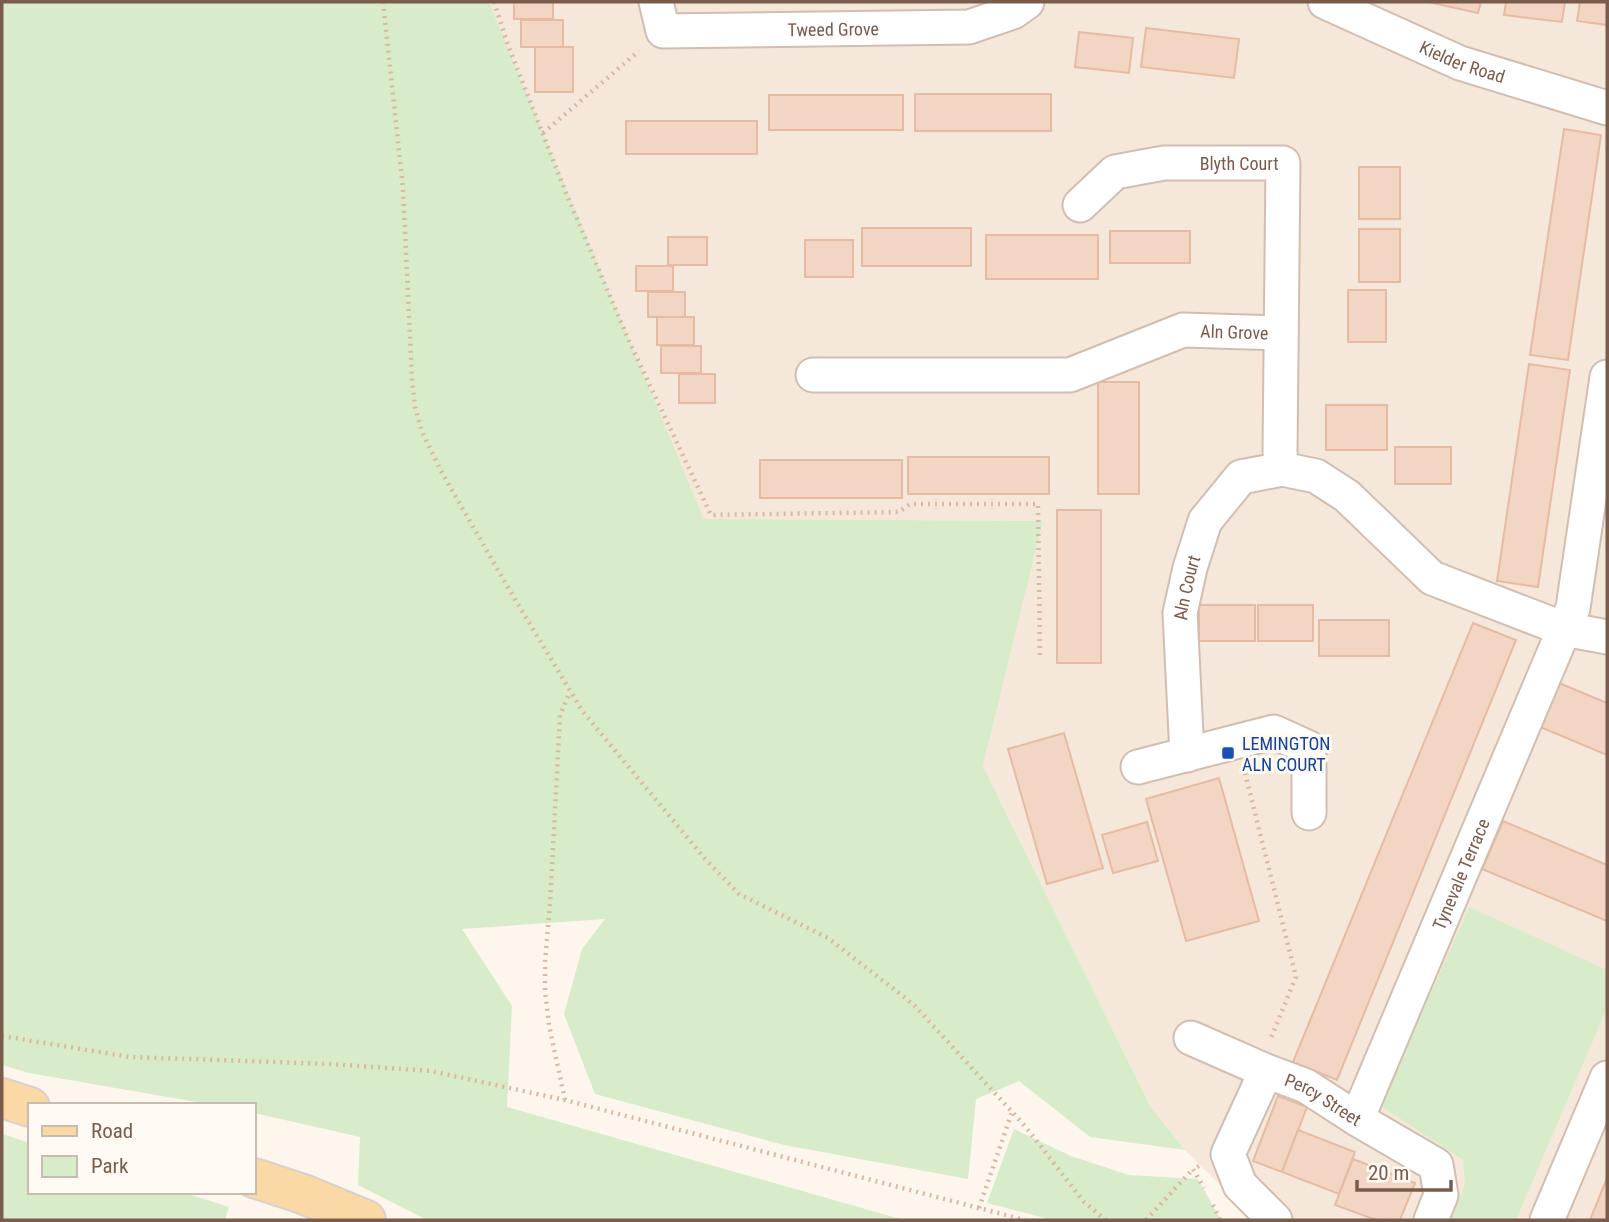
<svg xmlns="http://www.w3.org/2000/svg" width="1609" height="1222" font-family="'Roboto Condensed',sans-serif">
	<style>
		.residential { fill: #f5e8da }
		.green { fill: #d8ecc9 }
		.building { fill: #f3d5c3; stroke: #e6bba3; stroke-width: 2 }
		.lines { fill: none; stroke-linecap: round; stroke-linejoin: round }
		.minor-casing { stroke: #d1beb0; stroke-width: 37 }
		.major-casing { stroke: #dad1cd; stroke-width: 42 }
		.path { stroke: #d9b8a5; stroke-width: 4.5; stroke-dasharray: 2 5; stroke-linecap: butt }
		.minor { stroke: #fff; stroke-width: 33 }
		.major { stroke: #fbd9a5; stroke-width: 38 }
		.transit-dot { fill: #1a4fb4; stroke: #fffaf3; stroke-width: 2.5 }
		.labels { text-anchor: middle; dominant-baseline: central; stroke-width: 6; stroke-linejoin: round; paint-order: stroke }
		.street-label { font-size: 18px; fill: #7a5c4d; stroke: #fffaf3 }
		.transit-label { font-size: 18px; fill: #164399; stroke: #fffaf3; text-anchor: start }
	</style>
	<rect width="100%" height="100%" fill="#fdf6ec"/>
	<path class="residential" d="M489,2H1607V1220H1255L1185,1150L1150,1106L983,766L1043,521L704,519Z"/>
	<g class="green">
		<path d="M2,2H489L704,519L1043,521L983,766L1150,1106L1185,1150L1090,1137L1019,1081L976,1099L968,1179L784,1145L595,1094L564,1014L582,949L605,919L462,929L512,1006L507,1107L904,1220H427L358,1185L360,1137L254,1113V1105H214L29,1073L2,1065Z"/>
		<path d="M1469,907L1607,970V1008L1516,1220H1451L1465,1183L1463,1160L1381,1106Z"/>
		<path d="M1014,1129L1071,1156L1129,1175L1198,1179L1221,1220H1052L987,1203Z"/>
		<path d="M2,1134L30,1143V1192H182L229,1207L225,1220H2Z"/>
	</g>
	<g class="building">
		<rect x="514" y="2" width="39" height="17"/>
		<path d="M1428,2H1481L1478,13Z"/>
		<path d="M1506,2H1565L1562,22L1504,15Z"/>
		<path d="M1580,2H1607V25L1577,21Z"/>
		<rect x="521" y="20" width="42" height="27"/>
		<path d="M1146,28L1239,39L1234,78L1141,67Z"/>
		<path d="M1079,32L1133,38L1129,73L1075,67Z"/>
		<rect x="535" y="47" width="38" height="45"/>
		<rect x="915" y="94" width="136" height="37"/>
		<rect x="769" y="95" width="134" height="35"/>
		<rect x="626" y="121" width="131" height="33"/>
		<path d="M1564,129L1601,135L1568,360L1530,355Z"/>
		<rect x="1359" y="167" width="41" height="52"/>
		<rect x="862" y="228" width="109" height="38"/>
		<rect x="1359" y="229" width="41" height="53"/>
		<rect x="1110" y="231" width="80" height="32"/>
		<rect x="986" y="235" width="112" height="44"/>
		<rect x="668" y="237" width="39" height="28"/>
		<rect x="805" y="240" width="48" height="37"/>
		<rect x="636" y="266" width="37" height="25"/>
		<rect x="1348" y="290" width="38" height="52"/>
		<rect x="648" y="292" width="37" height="25"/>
		<rect x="657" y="317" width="37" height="28"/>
		<rect x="661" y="346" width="40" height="27"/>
		<path d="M1529,364L1570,370L1538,587L1497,581Z"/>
		<rect x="679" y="374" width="36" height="29"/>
		<rect x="1098" y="382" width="41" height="112"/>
		<rect x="1326" y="405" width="61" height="45"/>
		<rect x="1395" y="447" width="56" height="37"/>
		<rect x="908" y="457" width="141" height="37"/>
		<rect x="760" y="460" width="142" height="38"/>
		<rect x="1057" y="510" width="44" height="153"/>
		<rect x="1199" y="605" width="56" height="36"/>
		<rect x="1258" y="605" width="55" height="36"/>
		<rect x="1319" y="620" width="70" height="36"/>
		<path d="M1473,623L1516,640L1337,1080L1293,1062Z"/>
		<path d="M1559,683L1607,703V755L1540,727Z"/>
		<path d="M1064,733L1103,868L1047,884L1008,749Z"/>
		<path d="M1219,778L1259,921L1186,941L1146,799Z"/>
		<path d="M1503,821L1607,865V921L1482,869Z"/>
		<path d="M1147,822L1158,861L1113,873L1102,835Z"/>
		<path d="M1278,1096L1307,1107L1282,1172L1253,1161Z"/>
		<path d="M1298,1130L1355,1152L1339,1194L1282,1172Z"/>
		<path d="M1353,1159L1415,1183L1400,1220H1376L1335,1205Z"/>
		<path d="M1607,1178V1220H1590Z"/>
	</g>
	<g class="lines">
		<g class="minor-casing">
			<g id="minor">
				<path id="s1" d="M656,2L663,31L969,27L1013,12L1027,2"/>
				<path id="s2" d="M1325,2L1460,63L1607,108"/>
				<path id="s3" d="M1080,205L1115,172L1164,163H1283L1280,452L1282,469L1316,476L1347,496L1432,578L1564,629L1607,637"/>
				<path id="s4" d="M813,375H1070L1183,330L1281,333"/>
				<path id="s5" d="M1187,755L1180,613L1190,568L1205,521L1241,477L1282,469"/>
				<path d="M1138,767L1274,732L1309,748V813"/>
				<path d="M1191,1038L1266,1071"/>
				<path id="s6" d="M1357,1119L1573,608L1607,377"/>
				<path id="s7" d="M1275,1220L1240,1185L1228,1154L1266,1071L1306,1086L1357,1119L1436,1165L1441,1195L1431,1220"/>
				<path d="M1547,1220L1607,1078"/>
			</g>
		</g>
		<g class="major-casing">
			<g id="major">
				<path d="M2,1098L30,1107"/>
				<path d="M254,1178L303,1194L366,1220"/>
			</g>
		</g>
		<g class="path">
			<path d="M383,2L403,188L412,379L415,407L422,432L441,471L510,591L583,712L706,860L739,894L828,938L914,1005L1025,1126L1084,1202L1106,1220"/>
			<path d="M494,2L508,45L566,193L629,341L711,515L899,512L910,504H1038L1040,660"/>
			<path d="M543,133L639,51"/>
			<path d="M1245,773L1296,977L1270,1040"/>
			<path d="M2,1036L130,1057L332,1064L431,1071L565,1100L1025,1220"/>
			<path d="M565,1100L549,1025L545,991V962L550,904L560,715L570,692"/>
			<path d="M1199,1166L1193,1169L1204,1188"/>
			<path d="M1213,1205L1220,1220"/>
			<path d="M979,1208L1012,1112"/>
			<path d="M1146,1220L1193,1169"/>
		</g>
		<use href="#minor" class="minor"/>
		<use href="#major" class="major"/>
	</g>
	<rect class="transit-dot" x="1221" y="746" width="14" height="14" rx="3.5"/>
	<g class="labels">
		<g class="street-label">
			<text stroke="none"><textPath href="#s1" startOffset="200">Tweed Grove</textPath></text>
			<text stroke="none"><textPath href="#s2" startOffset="150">Kielder Road</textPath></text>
			<text stroke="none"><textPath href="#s3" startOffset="173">Blyth Court</textPath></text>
			<text stroke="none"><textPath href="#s4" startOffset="430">Aln Grove</textPath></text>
			<text stroke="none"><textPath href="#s5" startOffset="168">Aln Court</textPath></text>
			<text stroke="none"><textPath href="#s6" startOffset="266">Tynevale Terrace</textPath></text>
			<text stroke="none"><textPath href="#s7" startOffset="238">Percy Street</textPath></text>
		</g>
		<g class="transit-label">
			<text x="1242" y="743">LEMINGTON<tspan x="1242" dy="21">ALN COURT</tspan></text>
		</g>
	</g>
	<rect width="1609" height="1222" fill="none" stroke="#7a5c4d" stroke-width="7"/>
	<rect x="28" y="1103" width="228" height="91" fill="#fffaf3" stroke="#cabbb1" stroke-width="2"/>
	<rect x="42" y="1126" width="35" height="10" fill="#fbd9a5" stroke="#cabbb1" stroke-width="2"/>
	<text x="91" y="1138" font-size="21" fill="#7a5c4d">Road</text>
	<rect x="42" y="1156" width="35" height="21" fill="#d8ecc9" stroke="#cabbb1" stroke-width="2"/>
	<text x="91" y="1173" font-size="21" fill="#7a5c4d">Park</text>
	<path d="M1357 1180v10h94v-10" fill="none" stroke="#7a5c4d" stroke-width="3.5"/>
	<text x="1368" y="1180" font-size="21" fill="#7a5c4d" stroke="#fffaf3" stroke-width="5" paint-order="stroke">20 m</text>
</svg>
